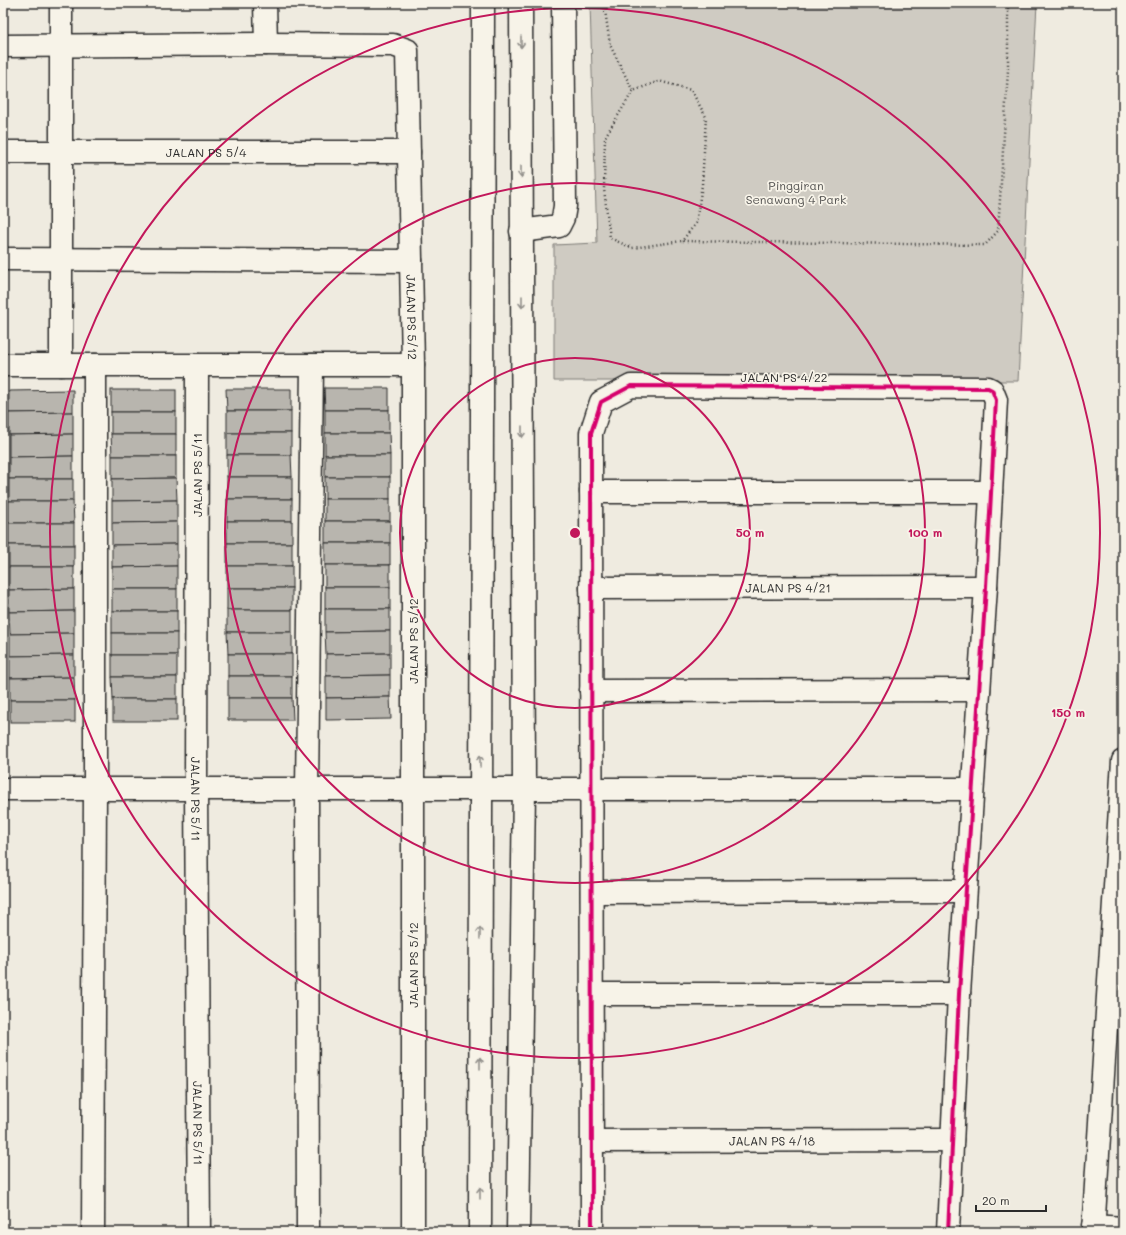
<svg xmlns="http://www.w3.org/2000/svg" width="1126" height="1235" font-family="Mali,sans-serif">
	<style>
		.green { fill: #cfcbc2; stroke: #7d7b76 }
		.building { fill: #b8b5ae; stroke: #2b2b2b }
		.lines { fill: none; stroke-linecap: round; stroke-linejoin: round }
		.minor-casing { stroke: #2b2b2b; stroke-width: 25 }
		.path { stroke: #2b2b2b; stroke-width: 2.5; stroke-dasharray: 1 3; stroke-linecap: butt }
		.minor { stroke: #f7f3e8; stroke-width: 22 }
		.cycleway-casing { stroke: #f7f3e8; stroke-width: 6 }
		.cycleway { stroke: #d6006c; stroke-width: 4 }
		.oneway { stroke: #918f8a }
		.ring { fill: none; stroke: #c2185b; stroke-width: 2 }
		.labels { text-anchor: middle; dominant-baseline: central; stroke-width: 3.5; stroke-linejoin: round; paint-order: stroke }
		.street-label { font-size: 12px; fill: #2b2b2b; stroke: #f7f3e8 }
		.park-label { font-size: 12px; fill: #545351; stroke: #f7f3e8 }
		.centre { fill: #c2185b; stroke: #f7f3e8; stroke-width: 2 }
		.ring-label { font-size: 12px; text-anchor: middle; font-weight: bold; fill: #c2185b; stroke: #f7f3e8; stroke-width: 3.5; stroke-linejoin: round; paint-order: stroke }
	</style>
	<rect width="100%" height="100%" fill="#efebe0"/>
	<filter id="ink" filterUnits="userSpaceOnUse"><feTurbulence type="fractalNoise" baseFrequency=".025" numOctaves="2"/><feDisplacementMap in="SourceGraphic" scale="8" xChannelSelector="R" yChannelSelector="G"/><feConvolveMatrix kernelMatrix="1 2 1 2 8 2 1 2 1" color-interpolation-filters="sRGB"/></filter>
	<g filter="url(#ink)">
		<path class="green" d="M590,3H1037L1018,381H554V245L597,243Z"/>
		<g class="building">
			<path d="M324,388H389V410H325Z"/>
			<path d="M226,389H291V411H227Z"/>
			<path d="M73,390V412L9,413V391Z"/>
			<rect x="111" y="390" width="65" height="22"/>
			<rect x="325" y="410" width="64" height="23"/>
			<rect x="227" y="411" width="64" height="22"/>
			<path d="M73,412V434L9,435V413Z"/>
			<rect x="111" y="412" width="65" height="22"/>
			<rect x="227" y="433" width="64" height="22"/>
			<path d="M325,433H389L390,455H325Z"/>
			<path d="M73,434V456L9,457V435Z"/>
			<path d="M111,434H176V456H112Z"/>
			<path d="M227,455H291L292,477H227Z"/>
			<rect x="325" y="455" width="65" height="22"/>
			<path d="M73,456V479H9V457Z"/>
			<path d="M112,456H176V478L112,479Z"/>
			<rect x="227" y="477" width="65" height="22"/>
			<rect x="325" y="477" width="65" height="22"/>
			<path d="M176,478L177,500L112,501V479Z"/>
			<rect x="9" y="479" width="64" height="22"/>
			<rect x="227" y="499" width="65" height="22"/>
			<rect x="325" y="499" width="65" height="22"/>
			<path d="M177,500V522L112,523V501Z"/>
			<path d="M9,501H73L74,523H9Z"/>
			<rect x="227" y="521" width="65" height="22"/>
			<rect x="325" y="521" width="65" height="22"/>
			<path d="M177,522V544L112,545V523Z"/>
			<rect x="9" y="523" width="65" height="22"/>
			<rect x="227" y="543" width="65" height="23"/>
			<rect x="325" y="543" width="65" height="22"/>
			<path d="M177,544V566L112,567V545Z"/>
			<rect x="9" y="545" width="65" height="22"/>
			<rect x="325" y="565" width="65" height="22"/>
			<path d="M177,566V589H112V567Z"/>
			<rect x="227" y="566" width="65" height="22"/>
			<path d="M9,567H74V589L9,590Z"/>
			<rect x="325" y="587" width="65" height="22"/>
			<rect x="227" y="588" width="65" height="22"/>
			<path d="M74,589V611L9,612V590Z"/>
			<rect x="112" y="589" width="65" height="22"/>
			<path d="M325,609H390V631L325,632Z"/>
			<rect x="227" y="610" width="65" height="22"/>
			<path d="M74,611V633L10,634L9,612Z"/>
			<rect x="112" y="611" width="65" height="22"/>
			<path d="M390,631V653L326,654L325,632Z"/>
			<path d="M227,632H292V654H228Z"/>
			<path d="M74,633V655L10,656V634Z"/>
			<rect x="112" y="633" width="65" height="22"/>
			<path d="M390,653V675L326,676V654Z"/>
			<rect x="228" y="654" width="64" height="22"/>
			<path d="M74,655V677L10,678V656Z"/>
			<rect x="112" y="655" width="65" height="22"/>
			<path d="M390,675V697L326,698V676Z"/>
			<rect x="228" y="676" width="64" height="22"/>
			<path d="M74,677L75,700H10V678Z"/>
			<path d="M112,677H177V699H113Z"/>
			<path d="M390,697L391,719L326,720V698Z"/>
			<path d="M228,698H292L293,720H228Z"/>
			<rect x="113" y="699" width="64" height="22"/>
			<rect x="10" y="700" width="65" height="22"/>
		</g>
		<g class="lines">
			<g class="minor-casing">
				<g id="minor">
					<path d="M61,3V365"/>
					<path d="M265,3L266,44"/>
					<path id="s1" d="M3,46L266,44L393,45L407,50L413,365V1232"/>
					<path id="s2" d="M3,152H409"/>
					<path d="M521,231L559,226L563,218L565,206L563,3"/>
					<path d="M3,259L411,261"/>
					<path d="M3,365H413"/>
					<path id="s3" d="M197,365L196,789L199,1232"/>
					<path d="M591,492H991"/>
					<path id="s4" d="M591,588L986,587"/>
					<path d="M591,691L979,690"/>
					<path d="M3,789H972"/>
					<path d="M592,892L965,891"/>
					<path d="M592,994H959"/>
					<path id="s5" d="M592,1141L952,1140"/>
					<path d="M1093,1226L1123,1228"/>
					<path d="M93,1232L95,789V365"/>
					<path d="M308,1232L307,789L312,365"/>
					<path d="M480,1232L483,3"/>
					<path d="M518,1232L524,789L521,3"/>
					<path d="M592,1232L591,433L601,402L631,386L988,388L992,390L996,400L986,587L959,994L948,1232"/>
					<path d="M1093,1232L1123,761"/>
				</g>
			</g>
			<g class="path">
				<path d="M604,3L610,45L633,91L659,81L691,90L706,117L702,185L696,223L682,241L985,245L998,231L1008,70V3"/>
				<path d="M633,91L605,137L604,189L610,238L632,248L682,241"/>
			</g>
			<use href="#minor" class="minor"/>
			<g class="cycleway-casing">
				<path id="cycleway" d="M592,1232L591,433L601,402L631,386L988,388L992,390L996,400L986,587L959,994L948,1232"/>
			</g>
			<use href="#cycleway" class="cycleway"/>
		</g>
		<defs><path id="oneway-shaft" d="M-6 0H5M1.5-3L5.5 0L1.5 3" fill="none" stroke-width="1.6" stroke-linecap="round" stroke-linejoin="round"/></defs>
		<g class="oneway">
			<use href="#oneway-shaft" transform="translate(521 42) rotate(90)"/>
			<use href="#oneway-shaft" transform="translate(521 172) rotate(90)"/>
			<use href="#oneway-shaft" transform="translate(522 302) rotate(90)"/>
			<use href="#oneway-shaft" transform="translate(522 432) rotate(90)"/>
			<use href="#oneway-shaft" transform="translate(480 761) rotate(-90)"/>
			<use href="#oneway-shaft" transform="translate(480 933) rotate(-90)"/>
			<use href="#oneway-shaft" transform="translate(480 1063) rotate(-90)"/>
			<use href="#oneway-shaft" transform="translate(480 1193) rotate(-90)"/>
		</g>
	</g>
	<g class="ring">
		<circle cx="575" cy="533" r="175"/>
		<circle cx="575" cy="533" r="350"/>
		<circle cx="575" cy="533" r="525"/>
	</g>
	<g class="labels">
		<g class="street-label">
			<text stroke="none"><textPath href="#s2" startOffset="203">JALAN PS 5/4</textPath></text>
			<text stroke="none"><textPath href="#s1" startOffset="672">JALAN PS 5/12</textPath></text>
			<text x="784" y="377">JALAN PS 4/22</text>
			<text transform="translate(197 475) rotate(-90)">JALAN PS 5/11</text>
			<text stroke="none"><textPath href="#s4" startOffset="197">JALAN PS 4/21</textPath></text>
			<text transform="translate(413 641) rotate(-90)">JALAN PS 5/12</text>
			<text stroke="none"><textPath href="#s3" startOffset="434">JALAN PS 5/11</textPath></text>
			<text transform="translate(413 965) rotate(-90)">JALAN PS 5/12</text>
			<text stroke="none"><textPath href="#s3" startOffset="758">JALAN PS 5/11</textPath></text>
			<text stroke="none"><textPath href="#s5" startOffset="180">JALAN PS 4/18</textPath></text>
		</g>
		<g class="park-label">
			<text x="796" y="185">Pinggiran<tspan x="796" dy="14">Senawang 4 Park</tspan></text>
		</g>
	</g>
	<circle cx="575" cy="533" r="6" class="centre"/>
	<g class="ring-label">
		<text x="750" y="537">50 m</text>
		<text x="925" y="537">100 m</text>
		<text x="1068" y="717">150 m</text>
	</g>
	<rect width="1126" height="1235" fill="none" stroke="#f7f3e8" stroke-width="16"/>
	<rect x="8" y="8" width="1110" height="1219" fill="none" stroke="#2b2b2b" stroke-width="1.5" filter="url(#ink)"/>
	<path d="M976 1205v6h70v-6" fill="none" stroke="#2b2b2b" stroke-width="2"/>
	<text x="982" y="1205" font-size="12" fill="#2b2b2b" stroke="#f7f3e8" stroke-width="3" paint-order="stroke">20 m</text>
</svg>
